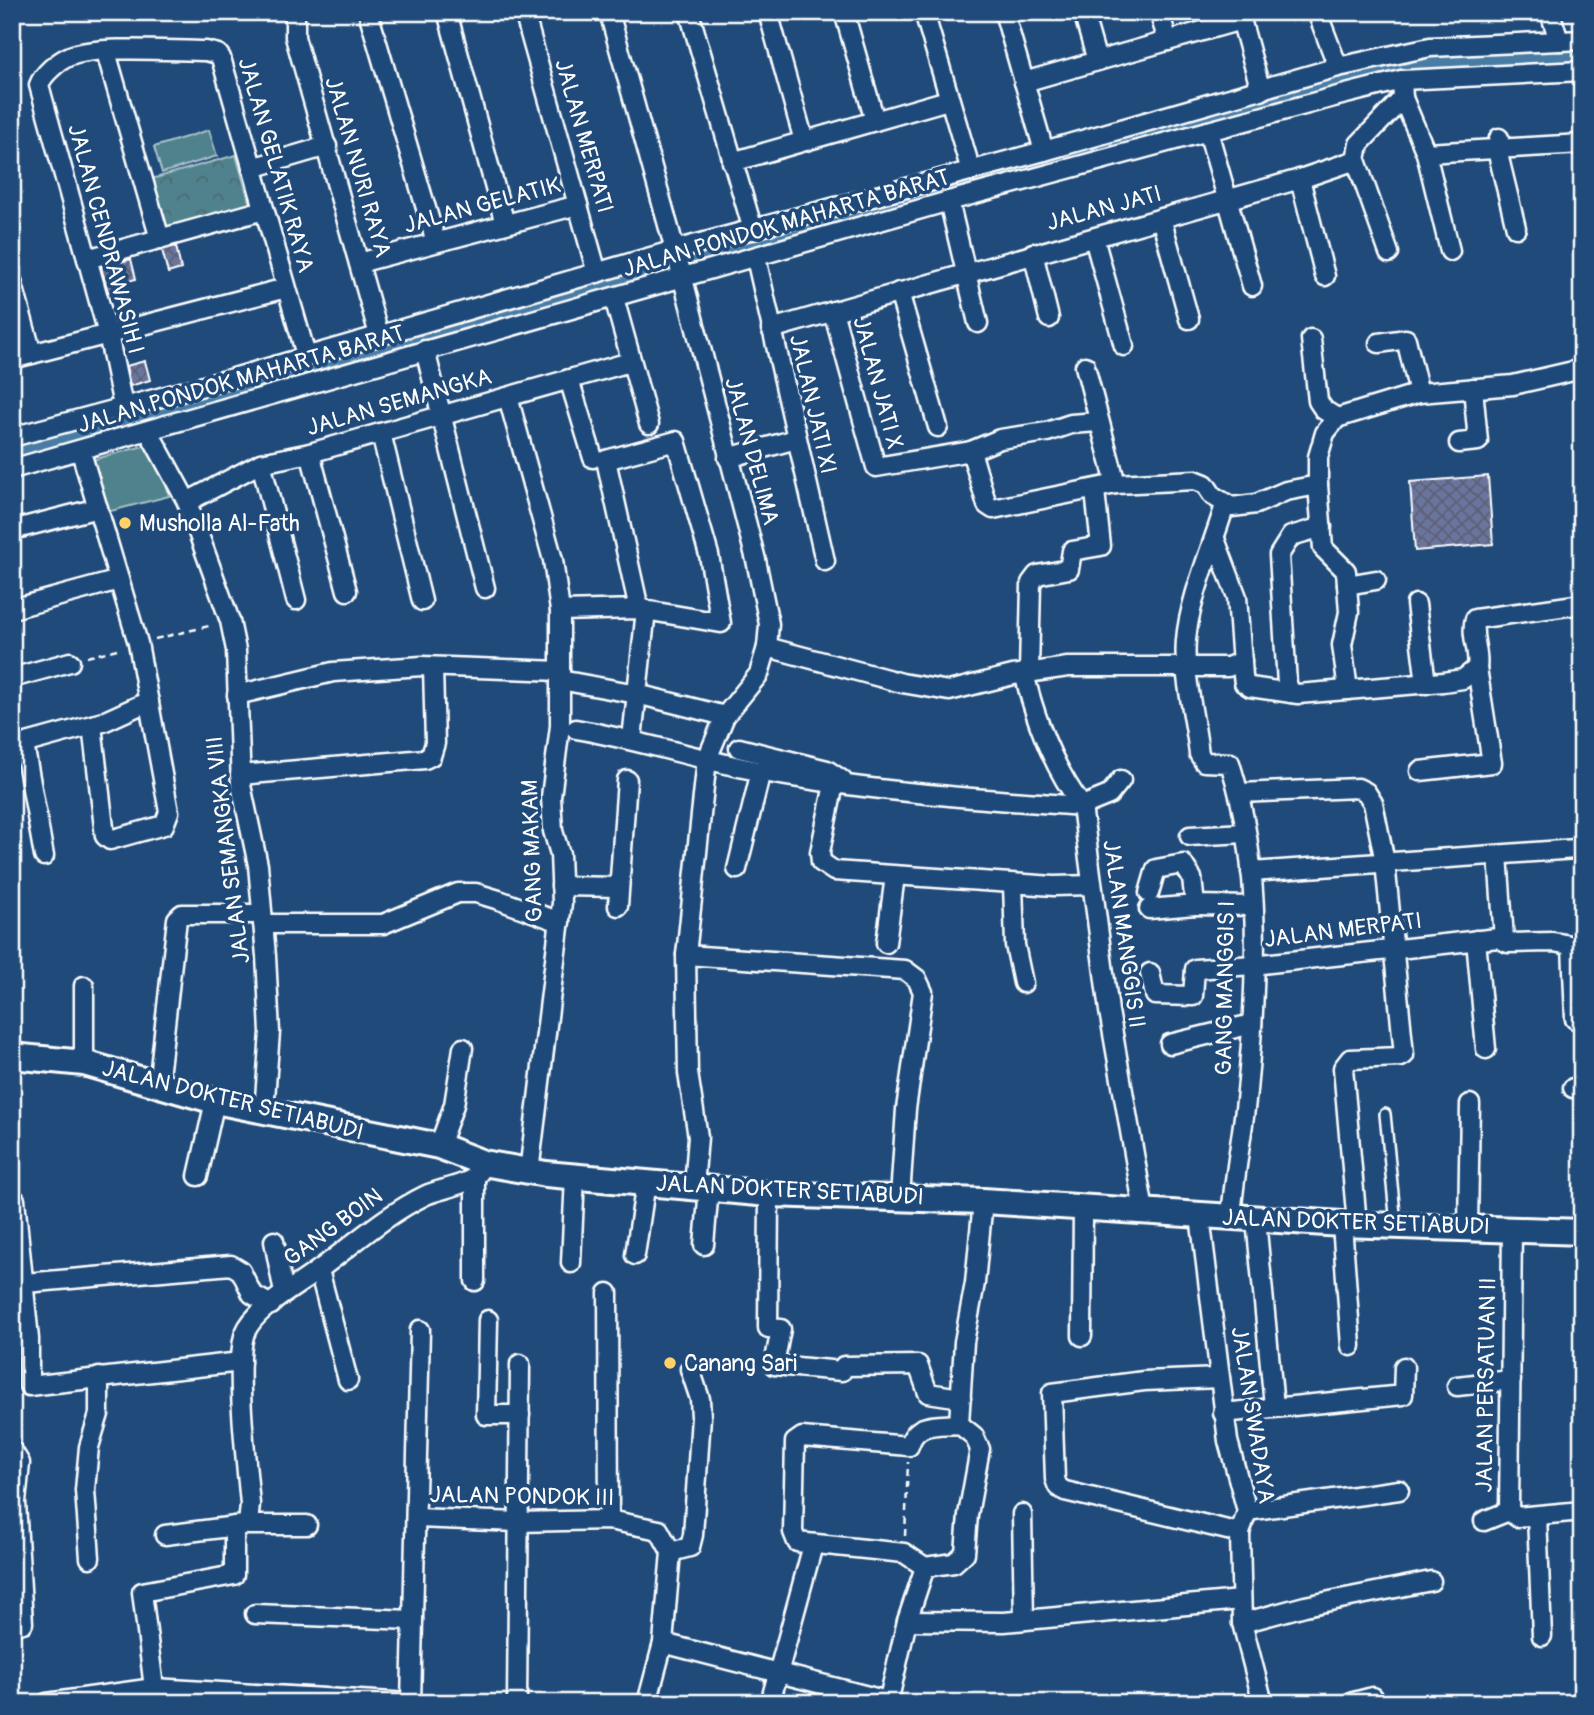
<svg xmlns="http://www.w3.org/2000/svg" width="1594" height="1715" font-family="Pangolin,sans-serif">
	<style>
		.forest { fill: url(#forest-crowns); stroke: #a7c0c6; stroke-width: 2 }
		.garden { fill: #4f828d; stroke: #a7c0c6; stroke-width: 2 }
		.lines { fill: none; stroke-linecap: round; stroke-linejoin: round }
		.river { stroke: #487ba5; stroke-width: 30 }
		.building { fill: url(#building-cross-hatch); stroke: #fff; stroke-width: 2 }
		.lane-casing { stroke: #fff; stroke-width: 14 }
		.street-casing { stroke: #fff; stroke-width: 23 }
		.secondary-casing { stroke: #fff; stroke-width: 30 }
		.path { stroke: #fff; stroke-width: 2.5; stroke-dasharray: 7 5; stroke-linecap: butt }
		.lane { stroke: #1f4a7a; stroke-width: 9 }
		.street { stroke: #1f4a7a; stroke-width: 18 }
		.secondary { stroke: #1f4a7a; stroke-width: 24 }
		.poi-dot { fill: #ffd166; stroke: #1f4a7a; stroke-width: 2.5 }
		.labels { text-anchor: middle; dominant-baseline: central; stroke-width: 7; stroke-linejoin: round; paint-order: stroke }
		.street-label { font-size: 23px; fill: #fff; stroke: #1f4a7a }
		.poi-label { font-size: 23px; fill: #fff; stroke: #1f4a7a; text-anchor: start }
	</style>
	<defs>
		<pattern id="forest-crowns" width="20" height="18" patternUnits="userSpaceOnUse" patternTransform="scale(1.75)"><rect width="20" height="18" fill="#4f828d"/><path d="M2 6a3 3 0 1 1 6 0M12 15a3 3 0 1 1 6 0" fill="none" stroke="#4e6a70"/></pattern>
		<pattern id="building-cross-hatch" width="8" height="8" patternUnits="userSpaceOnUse" patternTransform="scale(1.75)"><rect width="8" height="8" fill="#6b759e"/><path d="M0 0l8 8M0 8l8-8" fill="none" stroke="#5c6075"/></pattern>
	</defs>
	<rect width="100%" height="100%" fill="#1f4a7a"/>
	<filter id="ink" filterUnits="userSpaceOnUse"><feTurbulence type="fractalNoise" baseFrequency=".0143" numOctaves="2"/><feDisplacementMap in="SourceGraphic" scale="14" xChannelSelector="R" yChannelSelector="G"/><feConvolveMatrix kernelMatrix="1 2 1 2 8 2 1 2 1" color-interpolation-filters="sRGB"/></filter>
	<g filter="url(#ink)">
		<path class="forest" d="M236,155L250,204L155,231L141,182Z"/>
		<g class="garden">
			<path d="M209,130L217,156L162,173L154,147Z"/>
			<path d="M155,443L169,496L103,513L88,461Z"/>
		</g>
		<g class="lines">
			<path class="river" d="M12,447L142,416L570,291L1406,62L1582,51"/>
		</g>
		<g class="building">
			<path d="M176,246L181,269L168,273L162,250Z"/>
			<path d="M131,259L136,279L119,283L121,289L108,292L101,267Z"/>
			<path d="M145,361L150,380L130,386L126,366Z"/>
			<path d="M1488,476L1493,544L1415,551L1410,482Z"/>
		</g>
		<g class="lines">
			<g class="lane-casing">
				<path id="lane" d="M1385,1114L1396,1224"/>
			</g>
			<g class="street-casing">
				<g id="street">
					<path d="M295,12V37L379,335"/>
					<path d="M368,12L436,242"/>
					<path d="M447,12L505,224"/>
					<path d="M524,12L597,273"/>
					<path d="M609,12L683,279L756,560L769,624L767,647L759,674L725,716L707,759L686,955L688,1073L698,1137L694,1187"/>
					<path d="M689,12L753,230"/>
					<path d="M768,12L804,141"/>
					<path d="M844,12L875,121"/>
					<path d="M924,12L971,171"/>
					<path d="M1004,12L1044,151"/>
					<path d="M1083,12L1097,61"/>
					<path d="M1159,12L1168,41"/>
					<path d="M1239,12L1261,91"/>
					<path d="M1317,12L1338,67"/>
					<path d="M1550,12L1559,41"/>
					<path d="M106,52L160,239"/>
					<path d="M1024,82L1241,20"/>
					<path d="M1403,98L1426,153L1450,251"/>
					<path d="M1208,131L1252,286"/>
					<path d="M1499,138L1497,150L1516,228"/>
					<path d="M1426,153L1582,144"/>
					<path d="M732,162L948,100"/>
					<path d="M252,168L327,146"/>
					<path d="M1300,179L1325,276"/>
					<path d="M949,201L978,323"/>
					<path d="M1161,218L1189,319"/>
					<path d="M1094,238L1124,346"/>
					<path d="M1033,253L1049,318"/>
					<path d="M1389,253L1356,160L1359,144L1403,98L1402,80"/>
					<path d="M756,258L825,561"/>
					<path d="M87,259L264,210"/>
					<path d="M359,263L578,205"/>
					<path d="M12,281L32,354"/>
					<path d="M899,292L938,427"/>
					<path d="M614,298L649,424"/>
					<path d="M833,311L876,467L971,451L1000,439L1047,432L1071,424L1098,422"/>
					<path d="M771,329L1300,179L1356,160"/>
					<path d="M1311,339L1318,401L1324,410L1337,418"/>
					<path d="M1379,343L1406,339L1419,393"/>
					<path d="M425,350L485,588"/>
					<path d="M12,359L286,288"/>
					<path d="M1085,366L1116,484"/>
					<path d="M569,379L593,458"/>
					<path d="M508,397L553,560L560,611V726L551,797L553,831L560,854L562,903L529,1172"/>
					<path d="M123,406L108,334L39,85C43,74 58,61 70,56C100,45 172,51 206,51L218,54L221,58L306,355"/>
					<path d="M149,432L187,502L230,621L236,650L241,785L258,865L266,956L270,1032L264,1112"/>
					<path d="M381,433L422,601"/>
					<path d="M12,437L233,378L675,250L1044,151L1338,67L1430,47L1582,40"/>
					<path d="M1459,443L1478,441L1473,388"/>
					<path d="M971,451L987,505L993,509L1116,484L1195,480L1205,484L1213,496L1232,507L1256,504L1286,491L1318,485V457L1325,433L1337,418L1419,393L1513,385L1582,369"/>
					<path d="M81,452L138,643L169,812L164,825L110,840L105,836L92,725"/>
					<path d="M310,453L347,591"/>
					<path d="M728,458L796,439"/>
					<path d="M261,463L296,600"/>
					<path d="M12,469L949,201L1334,97L1402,80L1582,71"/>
					<path d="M1318,485L1323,548L1346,571L1349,612L1342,645L1348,690"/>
					<path d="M187,502L261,463L310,453L630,362"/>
					<path d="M1225,505C1213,545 1189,600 1186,640C1183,677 1195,717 1199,754L1204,762L1230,763C1263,866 1257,985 1247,1091C1243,1133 1234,1175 1231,1218"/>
					<path d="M12,530L98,508"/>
					<path d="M1215,539L1237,597L1243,676L1244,683L1250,687L1298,694L1443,682L1463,679L1477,668"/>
					<path d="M1347,585L1376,580"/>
					<path d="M1416,604L1426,684"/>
					<path d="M12,609L119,580"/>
					<path d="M560,611L639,609L721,623L709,555L676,441L606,460L639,609"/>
					<path d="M767,647L902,683L949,691L1013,675L1068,667H1228L1242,661"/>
					<path d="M1029,672L1031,583L1037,575L1069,569L1072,551L1101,546L1095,491"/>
					<path d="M1024,673C1035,719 1054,768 1082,806L1109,1011L1144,1211"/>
					<path d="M12,678L70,662"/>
					<path d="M560,680L637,694L725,716"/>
					<path d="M1291,693L1287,684L1279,555L1291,536L1322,527"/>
					<path d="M237,695L333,672L422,666L560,671"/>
					<path d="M576,729C639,740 700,760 763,772C868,791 976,799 1082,806L1109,795L1121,780"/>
					<path d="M632,739L646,610"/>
					<path d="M24,744L44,856"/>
					<path d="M12,747L103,722L149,701"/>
					<path d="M739,748L827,770L842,780"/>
					<path d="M1420,771L1492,763L1477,668C1480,651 1470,636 1475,619L1582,604"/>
					<path d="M240,775L425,759L431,756L435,743L433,667"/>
					<path d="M834,784L820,852L821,862L834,871L1054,886L1092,885"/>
					<path d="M1240,793L1358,788L1366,792L1373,803L1385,862L1404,1055L1401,1057L1350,1059L1343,1068L1357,1224"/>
					<path d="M1190,836L1245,833"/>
					<path d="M1498,855L1504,939"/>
					<path d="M737,869L761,771"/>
					<path d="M1251,872L1576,849"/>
					<path d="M1013,884L1015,945L1023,983"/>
					<path d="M561,886L618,887"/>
					<path d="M1149,893L1156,869L1183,864L1192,878L1195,905L1253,906"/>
					<path d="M618,906L627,780"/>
					<path d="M1149,909L1195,905"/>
					<path d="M263,924H383L458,893H476L499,900L560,922"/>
					<path d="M1476,940L1486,1049"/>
					<path d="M886,943L895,876"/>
					<path d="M1572,946L1575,1019"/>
					<path d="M686,955L905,970L917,979L923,992L906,1109L900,1197"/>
					<path d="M1150,973L1155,995L1193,996L1195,969L1253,965L1498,938L1508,943L1553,942L1582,947"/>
					<path d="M1170,1044L1252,1024"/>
					<path d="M84,1063V986"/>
					<path d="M158,1086L177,919L182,914H262"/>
					<path d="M1573,1088H1582"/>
					<path d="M439,1146L454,1105L463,1048"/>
					<path d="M198,1176L215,1101"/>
					<path d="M475,1178V1281"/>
					<path d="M769,1194L768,1328L781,1329L774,1365L842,1371L844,1366L918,1365L928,1393L961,1398"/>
					<path d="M15,1200L29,1339V1386L241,1362"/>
					<path d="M1200,1216L1228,1441L1247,1511L1240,1533L1242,1623L1263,1703"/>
					<path d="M1256,1220L1274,1406"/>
					<path d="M1342,1224L1351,1346"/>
					<path d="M1468,1227L1470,1104"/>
					<path d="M1512,1228L1509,1511L1517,1517L1582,1511"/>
					<path d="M274,1241L284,1293"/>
					<path d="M704,1245L709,1188"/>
					<path d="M635,1255L646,1182"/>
					<path d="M571,1263L575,1176"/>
					<path d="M319,1270L348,1380"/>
					<path d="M25,1283L231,1265L241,1271L252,1294L271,1305"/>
					<path d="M608,1293L609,1520"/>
					<path d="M488,1320L486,1415H520"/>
					<path d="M1082,1336L1083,1208"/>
					<path d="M1219,1378L1144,1381L1052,1393L1055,1479L1058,1487L1065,1491L1240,1533"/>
					<path d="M1457,1386L1511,1380"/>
					<path d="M1223,1413L1403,1395L1404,1367"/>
					<path d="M959,1424L964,1342L975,1283L983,1201"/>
					<path d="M12,1450L20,1463L16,1502L23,1623L12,1626"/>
					<path d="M1247,1511L1399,1490"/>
					<path d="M1022,1514L1024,1620"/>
					<path d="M1537,1516L1542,1636"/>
					<path d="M416,1518L518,1522L609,1520L659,1530L671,1552L663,1643L647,1703"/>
					<path d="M1484,1521L1509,1511"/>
					<path d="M307,1525H248L250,1504C247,1470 234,1361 245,1333C254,1309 296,1287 317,1271C354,1244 385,1215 426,1195C443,1187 481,1185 483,1163"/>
					<path d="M165,1535L244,1525"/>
					<path d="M671,1552L690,1547L693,1535L701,1417L700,1399L690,1369"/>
					<path d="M90,1558L85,1490L89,1447L99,1414V1377"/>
					<path d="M925,1567L954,1563L965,1553L968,1515L980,1449L974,1436L959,1424"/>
					<path d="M255,1614L413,1620"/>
					<path d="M907,1621L1004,1622L1240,1600"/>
					<path d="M1242,1623L1305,1606L1431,1581"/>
					<path d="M663,1643L895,1703"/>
					<path d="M154,1688L142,1592L234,1575V1526"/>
					<path d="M47,1703L154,1688L410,1703"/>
					<path d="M411,1703L420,1330"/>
					<path d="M517,1703L520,1364"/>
					<path d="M770,1703L813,1545"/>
					<path d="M888,1703L907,1621L925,1567L904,1553L797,1542L793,1532L795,1442L802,1437L909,1446C916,1421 937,1426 959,1424"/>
					<path d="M1350,1703L1373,1697"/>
				</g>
			</g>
			<g class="secondary-casing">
				<path id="secondary" d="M12,1056L84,1063L215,1101L439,1146L483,1163L546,1174L769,1194L983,1201L1342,1224L1582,1232"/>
			</g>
			<g class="path">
				<path d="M155,639L213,625"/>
				<path d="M87,657L121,648"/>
				<path d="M905,1536L908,1462"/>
			</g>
			<use href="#lane" class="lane"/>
			<use href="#street" class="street"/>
			<use href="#secondary" class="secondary"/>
		</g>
	</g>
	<g class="poi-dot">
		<circle cx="125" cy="523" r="7"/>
		<circle cx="670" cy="1363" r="7"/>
	</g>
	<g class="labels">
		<g class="street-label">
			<text transform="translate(584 136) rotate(74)">JALAN MERPATI</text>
			<text transform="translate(276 165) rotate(74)">JALAN GELATIK RAYA</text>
			<text transform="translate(358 167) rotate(74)">JALAN NURI RAYA</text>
			<text transform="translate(482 205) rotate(-15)">JALAN GELATIK</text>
			<text transform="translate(1104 208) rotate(-15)">JALAN JATI</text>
			<text transform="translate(786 223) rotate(-16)">JALAN PONDOK MAHARTA BARAT</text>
			<text transform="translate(106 239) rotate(75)">JALAN CENDRAWASIH I</text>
			<text transform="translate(241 379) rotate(-16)">JALAN PONDOK MAHARTA BARAT</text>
			<text transform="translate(878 383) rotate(75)">JALAN JATI X</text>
			<text transform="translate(399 402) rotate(-16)">JALAN SEMANGKA</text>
			<text transform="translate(813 404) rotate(77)">JALAN JATI XI</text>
			<text transform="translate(752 451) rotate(75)">JALAN DELIMA</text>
			<text transform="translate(228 850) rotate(-97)">JALAN SEMANGKA VIII</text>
			<text transform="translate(532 851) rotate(-92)">GANG MAKAM</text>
			<text transform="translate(1343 930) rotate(-7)">JALAN MERPATI</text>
			<text transform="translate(1124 934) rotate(82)">JALAN MANGGIS II</text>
			<text transform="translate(1225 988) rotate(-89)">GANG MANGGIS I</text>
			<text transform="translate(233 1100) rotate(14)">JALAN DOKTER SETIABUDI</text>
			<text transform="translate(790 1190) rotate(3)">JALAN DOKTER SETIABUDI</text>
			<text transform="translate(1356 1222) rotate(2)">JALAN DOKTER SETIABUDI</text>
			<text transform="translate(333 1227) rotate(-36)">GANG BOIN</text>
			<text transform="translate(1486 1385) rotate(-89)">JALAN PERSATUAN II</text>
			<text transform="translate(1253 1415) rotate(81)">JALAN SWADAYA</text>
			<text transform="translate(522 1496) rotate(1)">JALAN PONDOK III</text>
		</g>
		<g class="poi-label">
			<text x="139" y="523">Musholla Al-Fath</text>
			<text x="684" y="1363">Canang Sari</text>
		</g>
	</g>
	<rect width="1594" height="1715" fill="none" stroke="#1f4a7a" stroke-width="42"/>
	<rect x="21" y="21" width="1552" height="1673" fill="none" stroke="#fff" stroke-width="2.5" filter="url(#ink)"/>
</svg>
